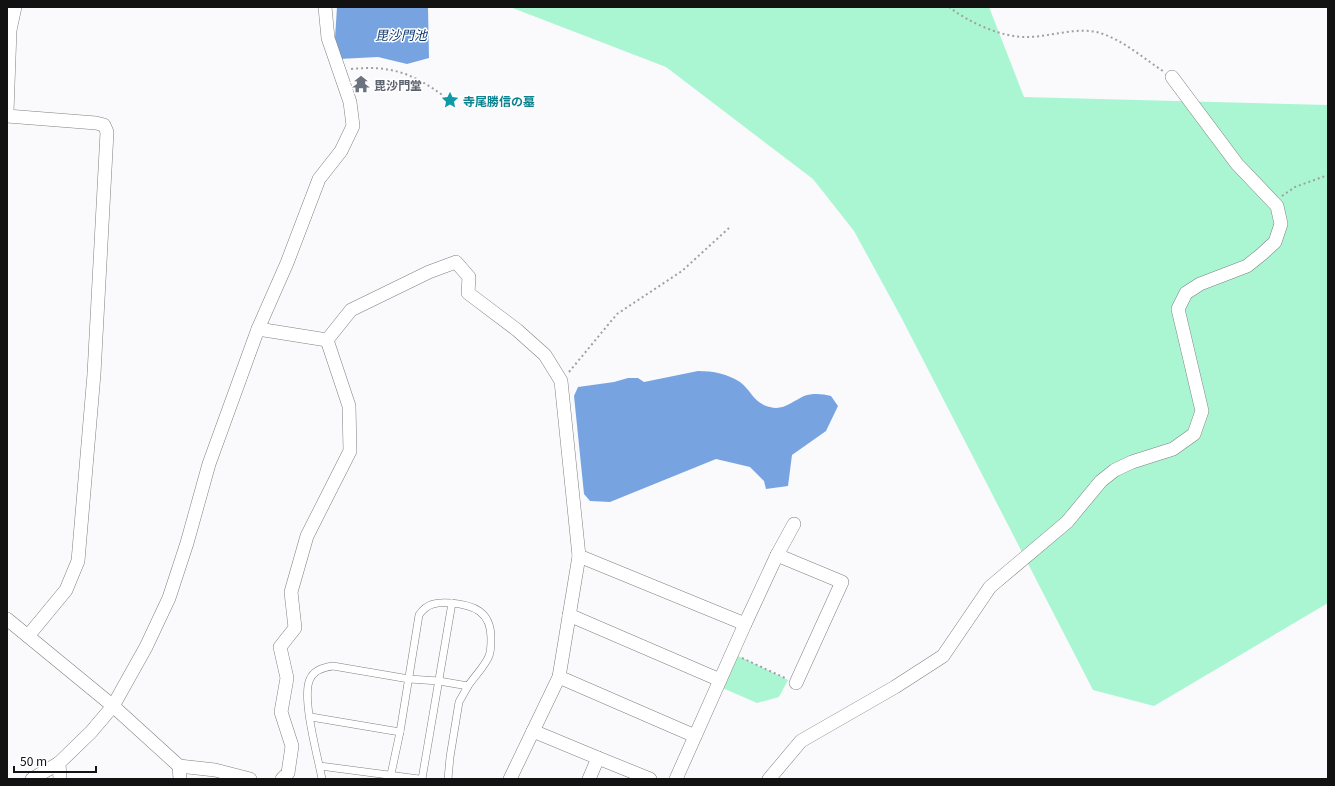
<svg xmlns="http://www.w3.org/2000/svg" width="1335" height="786" font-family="Georgia,'Noto Sans JP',serif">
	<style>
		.green { fill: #aaf6d3 }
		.water { fill: #77a4e1 }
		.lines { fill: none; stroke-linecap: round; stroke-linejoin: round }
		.lane-casing { stroke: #808082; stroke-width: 8 }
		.street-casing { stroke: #808082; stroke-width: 14 }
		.path { stroke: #a0a0a2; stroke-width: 2; stroke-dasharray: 2 3; stroke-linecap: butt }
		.lane { stroke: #fff; stroke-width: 7 }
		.street { stroke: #fff; stroke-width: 13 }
		.labels { text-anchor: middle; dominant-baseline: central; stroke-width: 3; stroke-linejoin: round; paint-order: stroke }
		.worship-label { font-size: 12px; font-weight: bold; fill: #5b616d; stroke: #fff; text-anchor: start }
		.culture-label { font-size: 12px; font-weight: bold; fill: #0d838f; stroke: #fff; text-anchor: start }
		.water-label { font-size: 13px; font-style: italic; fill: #0a366d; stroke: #fff }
	</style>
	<rect width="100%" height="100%" fill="#fafafd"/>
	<g class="green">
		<path d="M510,7H989L1024,97L1328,105V603L1154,706L1093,690L901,317L854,231L813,179L666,67Z"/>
		<path d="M732,653L788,680L779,697L757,703L718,686Z"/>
	</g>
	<g class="water">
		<path d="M337,7H428L429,58L407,64L378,57L339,59L335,38Z"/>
		<path d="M698,371C713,371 728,374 740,382C752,391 753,403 770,407C783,411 793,401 804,396C813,393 823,394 831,396L838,406L826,431L792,455L788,486L766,489L764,481L750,467L716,459L610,502L590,501L584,494L574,396L578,387L614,382L628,378H638L644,382Z"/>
	</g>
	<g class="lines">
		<g class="lane-casing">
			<g id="lane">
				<path d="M311,717L400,732"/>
				<path d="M320,766L419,779"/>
				<path d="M322,779C318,757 301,697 310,679C314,670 325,667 333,666L409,679L439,681L468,686L459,702L450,757L448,779"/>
				<path d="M390,779L400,732L419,615C427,603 437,602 451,603C473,605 491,611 491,638C491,643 491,651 489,656C485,666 474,677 468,686"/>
				<path d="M422,779L452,603"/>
			</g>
		</g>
		<g class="street-casing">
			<g id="street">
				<path d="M7,112L10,30L15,7"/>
				<path d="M7,116L96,123L104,125L107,132L94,374L78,561L66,590L28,636"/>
				<path d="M258,329L327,340L351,310L429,272L456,262L469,277L468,293L517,330L545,355L561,381L579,556"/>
				<path d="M777,555L842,582L796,683"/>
				<path d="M569,615L720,680"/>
				<path d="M7,619L113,706L179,766L180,779"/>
				<path d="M745,624L777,555L794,524"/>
				<path d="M559,677L695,736"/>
				<path d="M533,731L598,758"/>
				<path d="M179,766L215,770L250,779"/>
				<path d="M32,779L59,763"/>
				<path d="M60,779L59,763L91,732L113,706L146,647L169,598L187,543L209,464L258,329L287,263L319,179L341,151L353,126L350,102L328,38L325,7"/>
				<path d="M282,779L288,773L292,746L281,712L287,678L280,647L295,628L291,592L307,536L350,451L349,406L327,340"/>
				<path d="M510,779L559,677L579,556L745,624L676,779"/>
				<path d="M589,779L598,758L650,779"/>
				<path d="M769,779L801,741L895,687L943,656L990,587L1067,522L1101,481L1115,470L1132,462L1173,449L1194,434L1202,411L1178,309L1186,293L1200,284L1247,266L1262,254L1275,242L1281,224L1277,206L1237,164L1172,77"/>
			</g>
		</g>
		<g class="path">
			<path d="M949,7C968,22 1003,38 1027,37C1051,37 1077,26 1100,33C1123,40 1143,58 1163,71"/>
			<path d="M351,69C390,65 413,73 445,97"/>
			<path d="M1282,196L1295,187L1328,175"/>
			<path d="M569,372L617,314L682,271L729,228"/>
			<path d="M742,658L785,678"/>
		</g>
		<use href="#lane" class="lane"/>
		<use href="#street" class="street"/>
	</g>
	<defs>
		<g id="temple-bare" transform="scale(1.38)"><path d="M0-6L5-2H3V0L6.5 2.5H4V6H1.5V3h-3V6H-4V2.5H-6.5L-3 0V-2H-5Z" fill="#6b7280" stroke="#fff" stroke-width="2.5" paint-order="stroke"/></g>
		<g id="sight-bare" transform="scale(1.38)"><path d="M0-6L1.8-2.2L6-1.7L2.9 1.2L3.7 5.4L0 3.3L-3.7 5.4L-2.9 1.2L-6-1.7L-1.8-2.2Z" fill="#0f9aa8" stroke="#fff" stroke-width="2.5" paint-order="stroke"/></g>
	</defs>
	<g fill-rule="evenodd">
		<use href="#temple-bare" x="361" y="84"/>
		<use href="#sight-bare" x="450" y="100"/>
	</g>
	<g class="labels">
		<g class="worship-label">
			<text x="374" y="84">毘沙門堂</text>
		</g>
		<g class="culture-label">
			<text x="463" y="100">寺尾勝信の墓</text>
		</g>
		<g class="water-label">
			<text x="401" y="34">毘沙門池</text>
		</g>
	</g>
	<rect width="1335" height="786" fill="none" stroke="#121213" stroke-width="16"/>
	<path d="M14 766v6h82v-6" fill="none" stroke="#121213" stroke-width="2"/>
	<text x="20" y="766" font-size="12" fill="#121213" stroke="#ffffff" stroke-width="3" paint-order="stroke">50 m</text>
</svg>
